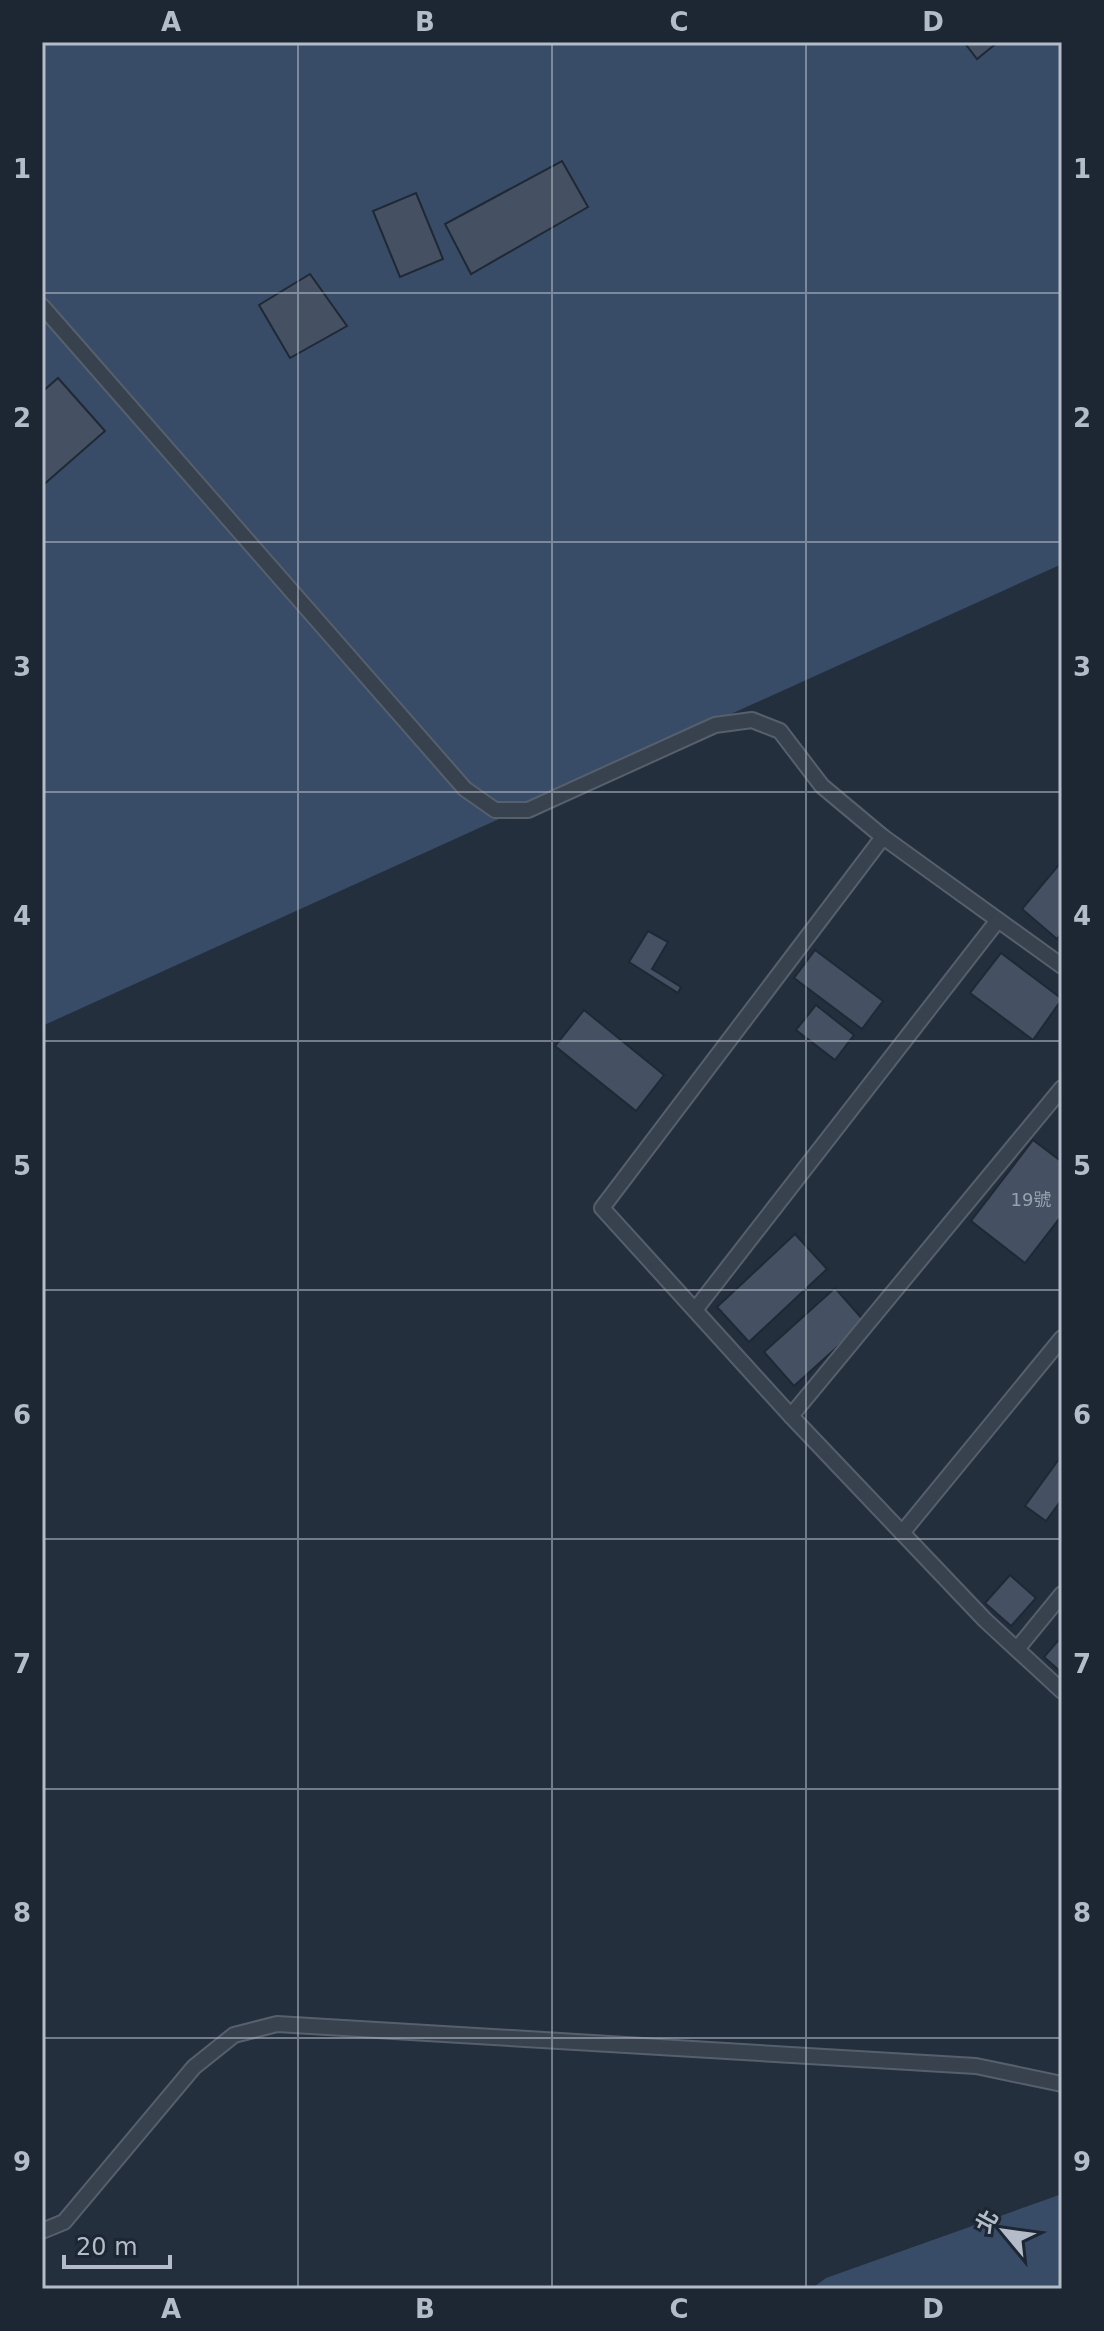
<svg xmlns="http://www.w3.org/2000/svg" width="1104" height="2331" font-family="'DejaVu Sans','Noto Sans TC',sans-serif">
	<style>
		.water { fill: #394c67 }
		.building { fill: #455162; stroke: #1f2835; stroke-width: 2 }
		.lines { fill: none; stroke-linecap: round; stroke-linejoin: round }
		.lane-casing { stroke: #565f6c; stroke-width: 18 }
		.lane { stroke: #38414e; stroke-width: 14 }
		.grid { fill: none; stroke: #b4bcc9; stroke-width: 2; stroke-opacity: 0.55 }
		.labels { text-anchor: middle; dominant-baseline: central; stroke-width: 6; stroke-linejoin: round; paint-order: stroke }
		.number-label { font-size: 18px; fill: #98a1af }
		.neatline { fill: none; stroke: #b4bcc9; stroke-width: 3 }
		.grid-label { font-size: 26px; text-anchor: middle; font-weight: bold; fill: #b4bcc9 }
	</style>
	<rect width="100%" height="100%" fill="#242f3e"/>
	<g class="water">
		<path d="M42,42H1062V564L42,1026Z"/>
		<path d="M1062,2194V2289H811L826,2278Z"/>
	</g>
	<g class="building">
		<path d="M964,42H998L977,59Z"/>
		<path d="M562,161L588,207L471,274L445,224Z"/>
		<path d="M416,193L443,259L400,277L373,211Z"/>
		<path d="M310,274L347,326L290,358L259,305Z"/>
		<path d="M58,378L105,431L42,486V392Z"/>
		<path d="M1062,861V933L1057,939L1022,909Z"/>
		<path d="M648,931L668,942L652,969L681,987L678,993L629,962Z"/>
		<path d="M815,950L883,1001L862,1029L794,978Z"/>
		<path d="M1001,953L1062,999L1033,1040L970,993Z"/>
		<path d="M816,1005L854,1035L835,1060L796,1030Z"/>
		<path d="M584,1010L664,1075L636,1111L555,1046Z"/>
		<path d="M1033,1140L1062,1162V1215L1025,1263L971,1221Z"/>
		<path d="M795,1234L827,1269L749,1342L717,1307Z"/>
		<path d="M835,1288L865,1322L794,1386L764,1352Z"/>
		<path d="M1062,1455V1499L1046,1521L1025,1506Z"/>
		<path d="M1010,1575L1036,1598L1011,1626L985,1603Z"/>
		<path d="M1062,1636V1673L1044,1657Z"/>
	</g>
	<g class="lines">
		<g class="lane-casing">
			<g id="lane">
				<path d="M42,306L465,789L495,810H528L715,725L752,720L780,731L822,786L883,837L1062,966"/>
				<path d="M1062,1088L791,1416L985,1620L1062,1691"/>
				<path d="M695,1310L998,920"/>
				<path d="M791,1416L602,1208L883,837"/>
				<path d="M902,1533L1062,1338"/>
				<path d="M1017,1649L1062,1594"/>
				<path d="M42,2231L64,2222L194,2067L234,2035L277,2024L976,2066L1062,2084"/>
			</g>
		</g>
		<use href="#lane" class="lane"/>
	</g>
	<path class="grid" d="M298,42V2289M552,42V2289M806,42V2289M42,293H1062M42,542H1062M42,792H1062M42,1041H1062M42,1290H1062M42,1539H1062M42,1789H1062M42,2038H1062"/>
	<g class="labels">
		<g class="number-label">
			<text x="1031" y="1199">19號</text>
		</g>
	</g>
	<rect width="1104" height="2331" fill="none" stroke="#1d2633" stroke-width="88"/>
	<g transform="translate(1004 2231) rotate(299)" stroke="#1d2633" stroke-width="6" paint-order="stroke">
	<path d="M0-6L14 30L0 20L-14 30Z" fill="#b4bcc9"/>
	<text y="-12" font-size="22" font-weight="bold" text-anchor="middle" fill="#b4bcc9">北</text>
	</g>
	<path d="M64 2255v12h106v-12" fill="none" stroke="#b4bcc9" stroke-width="4"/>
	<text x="76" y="2255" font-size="24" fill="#b4bcc9" stroke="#1d2633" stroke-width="6" paint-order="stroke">20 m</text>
	<rect x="44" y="44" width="1016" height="2243" class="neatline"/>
	<g class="grid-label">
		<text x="171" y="31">A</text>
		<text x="425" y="31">B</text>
		<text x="679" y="31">C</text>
		<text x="933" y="31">D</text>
		<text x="22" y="178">1</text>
		<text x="1082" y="178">1</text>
		<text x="22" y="427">2</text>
		<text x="1082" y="427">2</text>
		<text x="22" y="676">3</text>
		<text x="1082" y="676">3</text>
		<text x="22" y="925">4</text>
		<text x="1082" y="925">4</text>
		<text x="22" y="1175">5</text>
		<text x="1082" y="1175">5</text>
		<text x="22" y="1424">6</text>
		<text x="1082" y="1424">6</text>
		<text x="22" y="1673">7</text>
		<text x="1082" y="1673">7</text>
		<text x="22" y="1922">8</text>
		<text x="1082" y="1922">8</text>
		<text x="22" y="2171">9</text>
		<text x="1082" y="2171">9</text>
		<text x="171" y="2318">A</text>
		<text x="425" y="2318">B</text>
		<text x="679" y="2318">C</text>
		<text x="933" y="2318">D</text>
	</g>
</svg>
